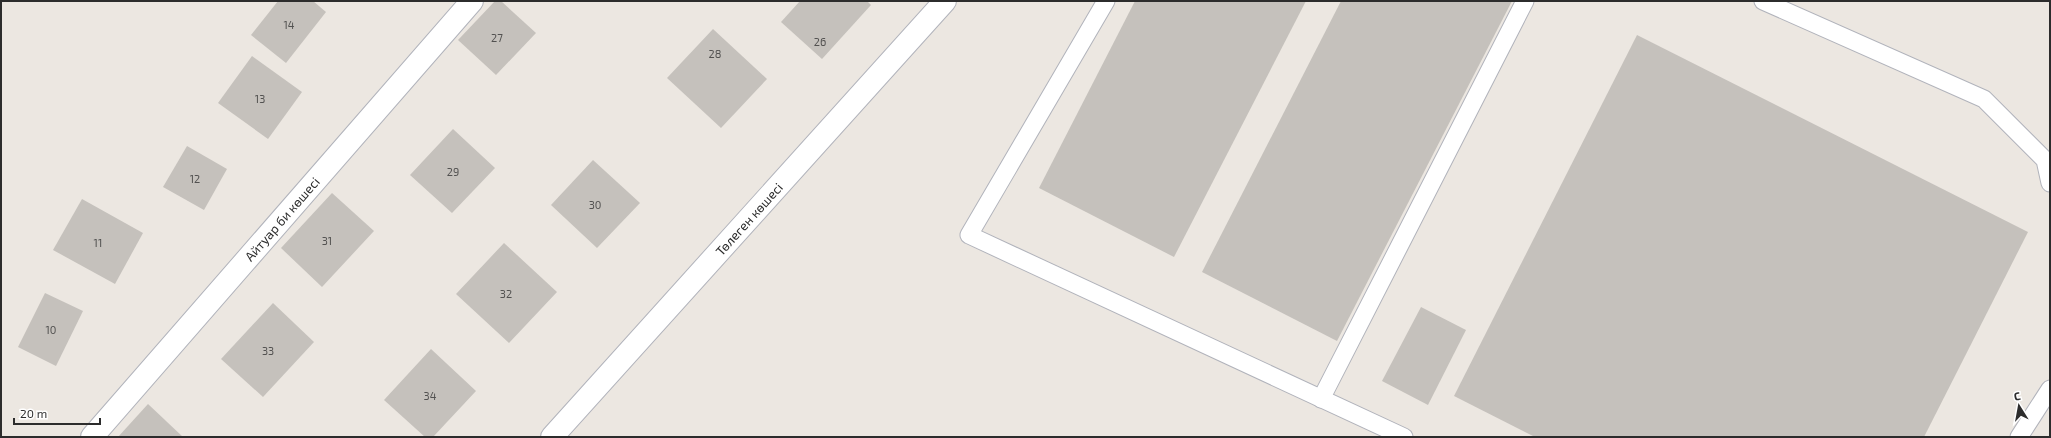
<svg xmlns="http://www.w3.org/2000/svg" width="2051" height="438" font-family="'Exo 2',sans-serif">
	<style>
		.building { fill: #c5c1bc }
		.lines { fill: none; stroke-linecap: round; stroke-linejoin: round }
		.lane-casing { stroke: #b1b3bb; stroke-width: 19 }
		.street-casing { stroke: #b1b3bb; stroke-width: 24 }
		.lane { stroke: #fff; stroke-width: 17 }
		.street { stroke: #fff; stroke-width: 22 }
		.labels { text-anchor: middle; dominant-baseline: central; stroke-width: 3; stroke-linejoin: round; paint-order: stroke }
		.number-label { font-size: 11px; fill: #525150 }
		.street-label { font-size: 13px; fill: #2c2c2c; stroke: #fff }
	</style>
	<rect width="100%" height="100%" fill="#ece7e1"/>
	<g class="building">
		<path d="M278,1H313L326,12L286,63L251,35Z"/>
		<path d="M495,1H501L536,33L496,75L458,40Z"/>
		<path d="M800,1H867L871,5L822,59L781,22Z"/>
		<path d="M1135,1H1306L1174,257L1039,188Z"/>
		<path d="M1341,1H1512L1337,341L1202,272Z"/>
		<path d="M713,29L767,79L721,128L667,78Z"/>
		<path d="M1637,35L2028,232L1924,437H1535L1454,396Z"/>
		<path d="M252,56L302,92L268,139L218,103Z"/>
		<path d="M453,129L495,168L452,213L410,175Z"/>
		<path d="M187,146L227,169L204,210L163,187Z"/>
		<path d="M593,160L640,203L597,248L551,205Z"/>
		<path d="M332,193L374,231L322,287L281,248Z"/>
		<path d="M82,199L143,233L115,284L53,250Z"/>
		<path d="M504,243L557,292L509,343L456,294Z"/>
		<path d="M45,293L83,311L56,366L18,347Z"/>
		<path d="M273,303L314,342L263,397L221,359Z"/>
		<path d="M1421,307L1466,330L1428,405L1382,381Z"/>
		<path d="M431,349L476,391L433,437H425L384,400Z"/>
		<path d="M148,404L183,437H118Z"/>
	</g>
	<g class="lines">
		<g class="lane-casing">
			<g id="lane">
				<path d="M1106,1L969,235L1404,437"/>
				<path d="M1763,1L1984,99L2045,160L2050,183"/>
				<path d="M1321,399L1525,1"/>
				<path d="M2019,437L2050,389"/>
			</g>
		</g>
		<g class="street-casing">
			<g id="street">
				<path d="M92,437L472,1"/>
				<path d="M552,437L945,1"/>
			</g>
		</g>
		<use href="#lane" class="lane"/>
		<use href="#street" class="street"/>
	</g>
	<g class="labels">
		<g class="number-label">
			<text x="289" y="24">14</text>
			<text x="497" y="37">27</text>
			<text x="820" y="41">26</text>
			<text x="715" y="53">28</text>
			<text x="260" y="98">13</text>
			<text x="453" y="171">29</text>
			<text x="195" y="178">12</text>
			<text x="595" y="204">30</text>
			<text x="327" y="240">31</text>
			<text x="98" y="242">11</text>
			<text x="506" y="293">32</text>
			<text x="51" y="329">10</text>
			<text x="268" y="350">33</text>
			<text x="430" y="395">34</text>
		</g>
		<g class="street-label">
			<text transform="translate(282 219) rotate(-49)">Айтуар би көшесі</text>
			<text transform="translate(749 219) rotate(-48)">Төлеген көшесі</text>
		</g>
	</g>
	<rect width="2051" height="438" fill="none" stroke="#2c2c2c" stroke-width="4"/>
	<g transform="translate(2019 406) rotate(349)" stroke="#ffffff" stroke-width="3" paint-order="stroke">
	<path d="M0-3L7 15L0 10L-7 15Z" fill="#2c2c2c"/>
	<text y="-6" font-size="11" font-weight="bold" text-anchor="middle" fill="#2c2c2c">С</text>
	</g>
	<path d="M14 418v6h86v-6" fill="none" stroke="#2c2c2c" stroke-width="2"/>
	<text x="20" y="418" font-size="12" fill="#2c2c2c" stroke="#ffffff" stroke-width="3" paint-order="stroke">20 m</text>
</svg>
